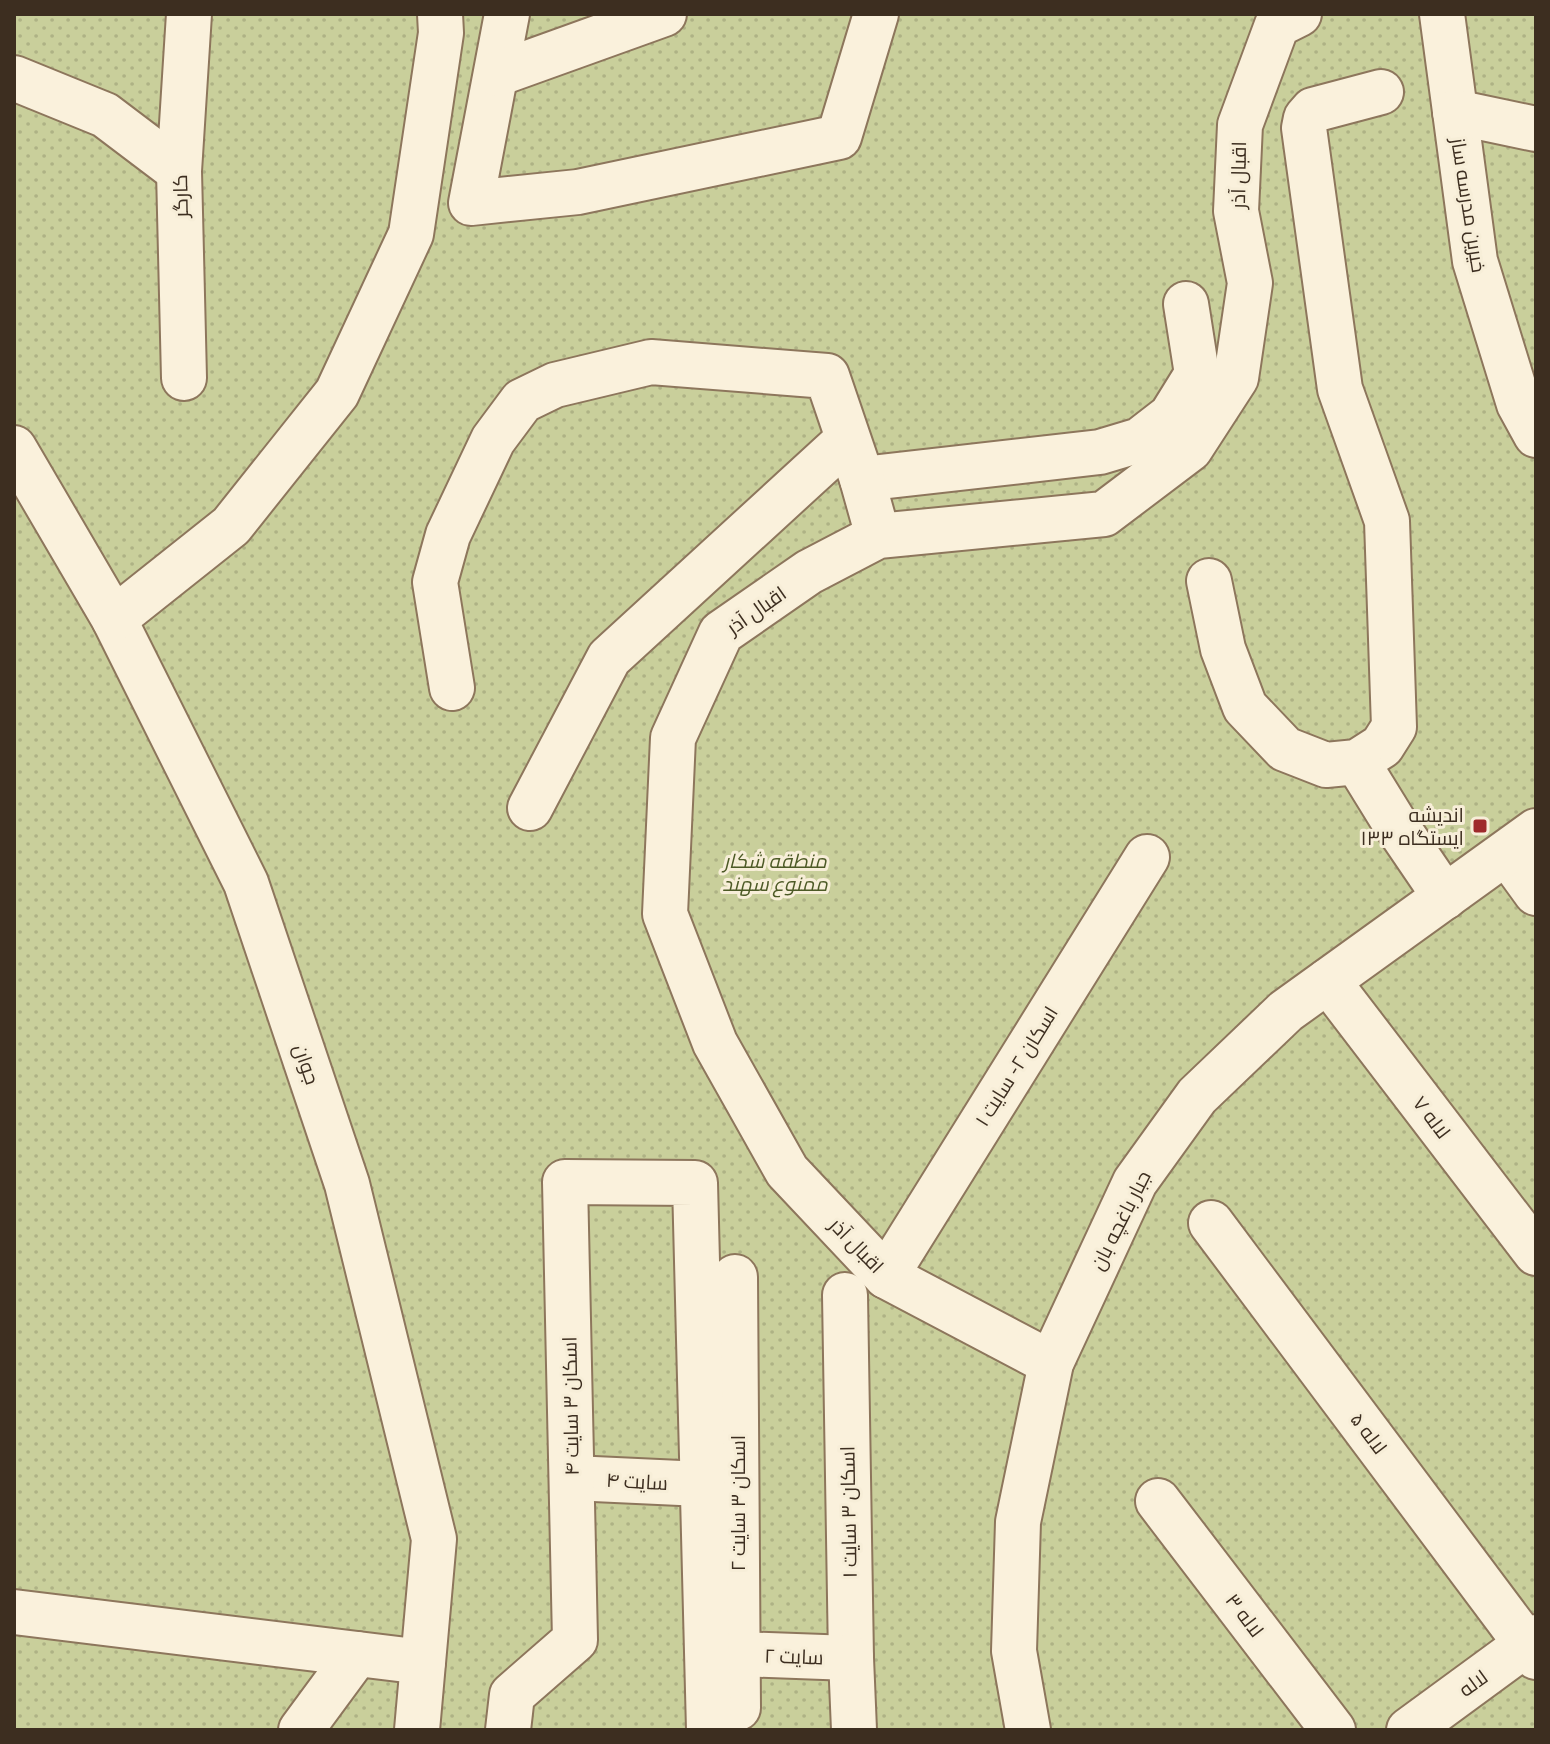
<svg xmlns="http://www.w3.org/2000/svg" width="1550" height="1744" font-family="'IBM Plex Serif',Cairo,serif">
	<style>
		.park { fill: url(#park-dots) }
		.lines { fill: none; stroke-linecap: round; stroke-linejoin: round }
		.minor-casing { stroke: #8d765c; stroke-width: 48 }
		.minor { stroke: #faf1dc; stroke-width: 44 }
		.poi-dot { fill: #9e2a2b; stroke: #f7eed8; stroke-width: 3 }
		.labels { text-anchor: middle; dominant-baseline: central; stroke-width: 6; stroke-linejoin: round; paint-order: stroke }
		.street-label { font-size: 20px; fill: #3d2e20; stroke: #f7eed8 }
		.poi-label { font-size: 20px; fill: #3d2e20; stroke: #f7eed8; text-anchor: end }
		.park-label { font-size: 20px; font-style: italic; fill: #4d5a26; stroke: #f7eed8 }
	</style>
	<defs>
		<pattern id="park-dots" width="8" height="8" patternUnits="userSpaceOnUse" patternTransform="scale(2)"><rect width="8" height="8" fill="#c9cf9b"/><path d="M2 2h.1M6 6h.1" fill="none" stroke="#aeb285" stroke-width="1.8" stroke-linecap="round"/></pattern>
	</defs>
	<rect width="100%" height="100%" fill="#f0e4c8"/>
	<rect class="park" x="14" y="14" width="1522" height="1716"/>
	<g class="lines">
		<g class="minor-casing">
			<g id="minor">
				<path d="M507,14L471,203L578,192L839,137L876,14"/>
				<path d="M1442,14L1475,261L1519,404L1536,435"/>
				<path d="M497,74L664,14"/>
				<path d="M14,78L105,115L179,171"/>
				<path d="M1455,112L1536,129"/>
				<path d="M184,378L179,171L189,14"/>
				<path d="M14,448L114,619L246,883L347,1184L434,1539L417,1730"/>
				<path d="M862,479L1100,452L1140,440L1171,416L1197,374L1186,304"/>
				<path d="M1209,581L1223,649L1245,707L1285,749L1326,765L1357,762L1382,746L1394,727L1387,521L1340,389L1304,128L1306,118L1313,110L1381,92"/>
				<path d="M114,619L231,526L337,393L411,234L441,33L440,14"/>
				<path d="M452,688L435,582L448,535L493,440L522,401L555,385L651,362L827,376L862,479L878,536"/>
				<path d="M1357,762L1394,822L1445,897"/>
				<path d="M530,808L609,658L847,440"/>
				<path d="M1507,853L1536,893"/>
				<path d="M1328,981L1536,1253"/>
				<path d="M1211,1223L1536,1657"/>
				<path d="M886,1276L1147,857"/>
				<path d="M735,1277L738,1708"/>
				<path d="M845,1295L851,1658L854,1730"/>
				<path d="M1051,1363L886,1276L787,1171L715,1043L665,914L673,738L721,633L809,572L878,536L1104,514L1190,449L1236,378L1250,283L1236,211L1240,125L1277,25L1299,14"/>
				<path d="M572,1478L702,1484"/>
				<path d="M1158,1501L1333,1730"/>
				<path d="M14,1612L423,1662"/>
				<path d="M738,1654L851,1658"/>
				<path d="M301,1730L357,1654"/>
				<path d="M508,1730L512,1695L575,1640L565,1182L695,1183L709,1730"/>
				<path d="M1028,1730L1014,1651L1018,1522L1051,1363L1135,1182L1197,1096L1286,1011L1536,831"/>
				<path d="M1409,1730L1536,1637"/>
			</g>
		</g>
		<use href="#minor" class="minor"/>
	</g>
	<rect class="poi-dot" x="1472" y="818" width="16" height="16" rx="4"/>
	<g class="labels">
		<g class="street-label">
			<text transform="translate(1238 175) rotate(-89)">اقبال آذر</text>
			<text transform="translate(180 196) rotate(-91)">کارگر</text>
			<text transform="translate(1469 205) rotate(81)">خیرین مدرسه ساز</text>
			<text transform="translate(756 610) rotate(-35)">اقبال آذر</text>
			<text transform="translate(307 1064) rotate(71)">جوان</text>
			<text transform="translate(1016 1066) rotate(-58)">اسکان ۲- سایت ۱</text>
			<text transform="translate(1432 1117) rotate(53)">لاله ۷</text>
			<text transform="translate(1120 1220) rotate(-63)">جبار باغچه بان</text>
			<text transform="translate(857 1245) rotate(46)">اقبال آذر</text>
			<text transform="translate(570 1406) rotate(-91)">اسکان ۳ سایت ۴</text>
			<text transform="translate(1369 1433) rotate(53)">لاله ۵</text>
			<text transform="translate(637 1481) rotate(3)">سایت ۴</text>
			<text transform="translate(737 1503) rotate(-90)">اسکان ۳ سایت ۲</text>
			<text transform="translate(848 1512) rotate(-91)">اسکان ۳ سایت ۱</text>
			<text transform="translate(1245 1615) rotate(53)">لاله ۳</text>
			<text transform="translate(794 1656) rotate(2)">سایت ۲</text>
			<text transform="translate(1473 1683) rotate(-36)">لاله</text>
		</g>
		<g class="poi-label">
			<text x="1464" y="814">اندیشه<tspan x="1464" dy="23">ایستگاه ۱۳۳</tspan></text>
		</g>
		<g class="park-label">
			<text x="775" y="860">منطقه شکار<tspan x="775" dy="23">ممنوع سهند</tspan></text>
		</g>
	</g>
	<rect width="1550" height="1744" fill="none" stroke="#3d2e20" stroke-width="32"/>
</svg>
